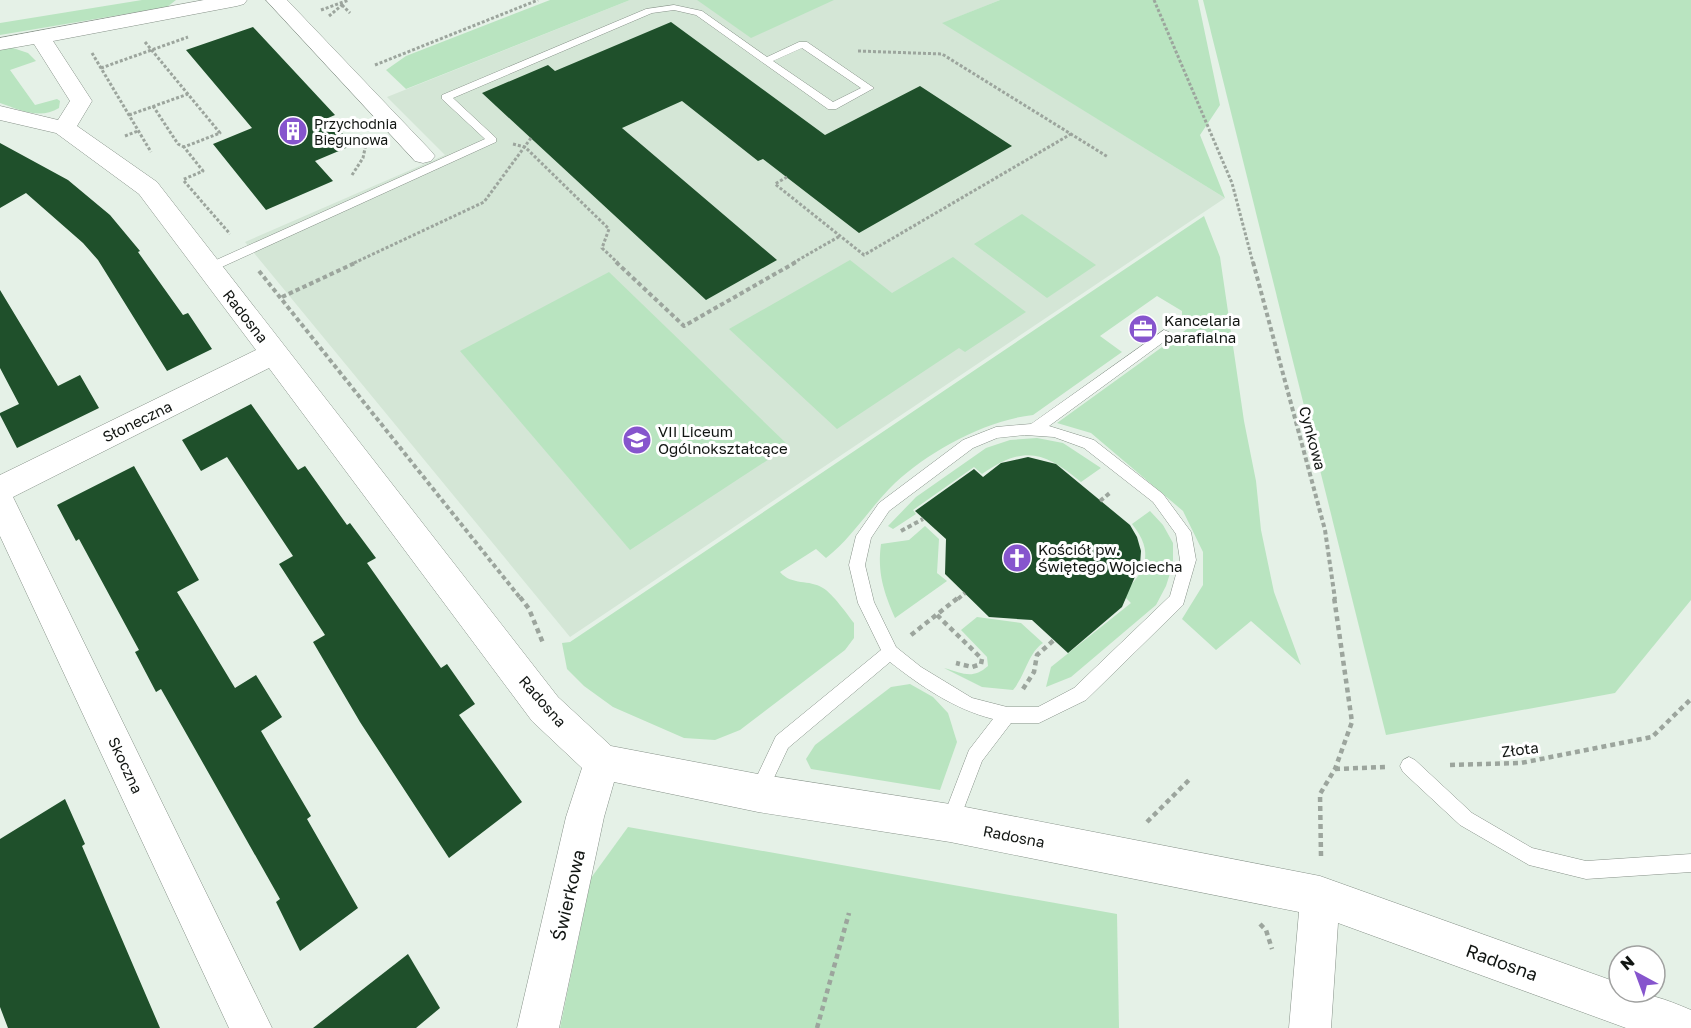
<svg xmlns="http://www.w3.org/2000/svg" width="1691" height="1028" font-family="'Golos Text',sans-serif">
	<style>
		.built { fill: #d4e6d6 }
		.green { fill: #b9e4c0 }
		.building { fill: #1f502b }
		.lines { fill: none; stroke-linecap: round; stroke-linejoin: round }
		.service-casing { stroke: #879289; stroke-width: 1 }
		.minor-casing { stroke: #879289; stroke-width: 1 }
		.path-far2 { stroke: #9ca59d; stroke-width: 3; stroke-dasharray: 3 2; stroke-linecap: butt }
		.path-far1 { stroke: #9ca59d; stroke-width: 4; stroke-dasharray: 4.5 3; stroke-linecap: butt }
		.path { stroke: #9ca59d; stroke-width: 4.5; stroke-dasharray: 5 4; stroke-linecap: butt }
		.service { fill: #fff; fill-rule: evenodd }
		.minor { fill: #fff; fill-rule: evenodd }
		.labels { text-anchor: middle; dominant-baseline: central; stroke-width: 6; stroke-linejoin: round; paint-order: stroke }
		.far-poi-label { font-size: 14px; fill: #111512; stroke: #fff; text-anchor: start }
		.street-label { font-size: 15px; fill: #111512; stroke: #fff }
		.poi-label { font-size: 15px; fill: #111512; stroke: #fff; text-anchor: start }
		.near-street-label { font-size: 18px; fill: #111512; stroke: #fff }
	</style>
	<rect width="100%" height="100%" fill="#e5f1e7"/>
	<path class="built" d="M630,0H1000L943,23L1225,198L570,637L245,242L445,155L387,97Z"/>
	<g class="green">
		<path d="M142,0H176L167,7L0,35V23Z"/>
		<path d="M550,0H630L406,89L386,70L406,56Z"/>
		<path d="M697,0H834L751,38Z"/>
		<path d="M1000,0H1198L1220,105L1200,135L1225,198L942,23Z"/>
		<path d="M1203,0H1691V600L1615,693L1386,735Z"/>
		<path d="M13,48L28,53L36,61L10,70L35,105L57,99L60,101L59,108C40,120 20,110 0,103V49Z"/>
		<path d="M1022,214L1096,265L1047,298L974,244Z"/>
		<path d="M1204,216L1220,257L1244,421L1256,481L1261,530L1274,592L1301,665L1251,621L1216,650L1182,619L1203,585V552L1183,511L1091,433L1057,423L1194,324L1182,316V311L1157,296L1100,336L1122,352L1033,415C986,420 929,451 895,483C870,507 853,537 826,558L816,549L780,572C792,586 809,579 823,588C833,594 847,614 854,623V638L845,650L740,730L715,740L684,738L613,707L584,686L567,669L562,643L570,642Z"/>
		<path d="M953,257L1026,312L965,352L959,348L837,429L729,329L850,260L892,293Z"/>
		<path d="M609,272L789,446L630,550L460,351Z"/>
		<path d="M1037,438L1063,443L1101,468L1081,482C1044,451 1024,445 982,474L974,467L913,510L916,514L893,529L888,526L916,497L986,448L1010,440Z"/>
		<path d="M1150,511L1163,525L1173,543V564L1166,586L1156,605L1071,677L1046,687L1051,667L1131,603L1122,594C1146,572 1155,552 1132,524Z"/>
		<path d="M925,526L939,539L937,573L947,581L895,618C884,593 877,572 881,544L909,540Z"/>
		<path d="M977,617L1021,623L1043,643C1028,653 1025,676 1013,690L982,687L944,668C963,673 972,680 988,666L987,657L961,630Z"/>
		<path d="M910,684L933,697L948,713L957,742L940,790L811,769L806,759L815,745L891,687Z"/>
		<path d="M628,827L1117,914L1119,1028H560L591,878Z"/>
	</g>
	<g class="building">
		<path d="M671,22L825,135L920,86L1012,146L859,233L763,159L758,161L682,101L622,128L777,260L706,300L482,93L548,65L555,71Z"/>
		<path d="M253,27L335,115L328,118L353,145L315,161L333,181L266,210L213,144L252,128L186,50Z"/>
		<path d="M0,143L68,180L110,215L140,251L138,252L183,315L188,313L212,349L167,371L98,260L83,243L26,193L0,208Z"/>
		<path d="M0,290L58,386L80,375L99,408L17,448L0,415V413L19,404L0,368Z"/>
		<path d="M251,404L298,470L305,466L347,525L350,523L376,558L367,563L441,668L447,664L475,704L459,715L522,802L449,858L360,722L313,642L325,635L279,564L293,556L227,457L201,471L182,440Z"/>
		<path d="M1028,457L1056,464L1130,525L1137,537L1141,551L1140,565L1122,607L1068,653L1032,620L989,617L945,574L946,539L915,511L974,469L983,477L1001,463Z"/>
		<path d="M134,466L199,580L177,592L235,688L256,675L282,717L261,731L311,816L307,819L358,908L300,951L276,902L280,899L161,689L156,692L135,652L139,650L79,539L76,541L57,505Z"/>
		<path d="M65,799L85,844L82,846L160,1028H8L0,1007V839Z"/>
		<path d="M408,954L440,1008L416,1028H313Z"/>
	</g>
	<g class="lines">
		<g class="service-casing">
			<g id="service">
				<path d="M674,5L702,11L767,57L799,42H807L874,88L836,109H828L696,15L674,10L652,13L453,98L496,138V142L213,271L209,272L203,268L205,265L485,139L442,99V95L646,9ZM802,48L861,88L833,102L773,61Z"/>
				<path d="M1164,330L1169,332L1171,335L1169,338L1049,426L1094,440L1163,494L1191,532L1196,560L1183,605L1086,700L1039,723H1011L982,761L956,829L950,832L944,829L941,823L969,750L993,719C954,709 922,687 890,662L788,748L764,799L758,802L752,799L749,793L776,736L881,650L858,603L849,565L856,536L879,503L963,440L996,427L1031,424ZM1025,435L1054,437L1084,448L1153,502L1176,534L1180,560L1170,596L1074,688L1038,707H1007L972,698L921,667L896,647L874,602L865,565L871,538L889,511L973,448L997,438Z"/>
				<path d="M1409,757L1415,760L1472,813L1532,848L1586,861L1691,854V872L1586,879L1529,865L1460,825L1403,772L1400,766L1403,760Z"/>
			</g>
		</g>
		<g class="minor-casing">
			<g id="minor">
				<path d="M204,0H247L244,4L237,6L53,41L92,101L77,126L157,182L558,697L611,746L758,774L950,804L1320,876L1619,983V992C1647,992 1665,999 1691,1010V1028H1626L1338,923L1331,1028H1289L1299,912L950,842L758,812L614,782L604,817L559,1028H517L566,817L582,768L532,721L269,368L13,497L272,1028H229L0,536V475L256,350L139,194L56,133L0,120V106L58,120L70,101L34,44L0,50V38Z"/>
				<path d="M266,0H287L431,151L435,156L431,161L423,163L415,161Z"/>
			</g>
		</g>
		<g class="path-far2">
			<path d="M1154,0L1232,183L1253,263"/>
			<path d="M342,5L350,13"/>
			<path d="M321,10L349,0"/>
			<path d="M329,16L342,5L340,4"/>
			<path d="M145,42L220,133L184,147L203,171L182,180"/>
			<path d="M858,51L942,54L1108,157"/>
			<path d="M92,53L151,152"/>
			<path d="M375,65L538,0"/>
			<path d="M101,68L188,37"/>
			<path d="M153,106L178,144L184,147"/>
			<path d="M129,115L188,94"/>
			<path d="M125,136L138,131"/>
			<path d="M513,144L525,147L609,229L602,248L618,263"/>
			<path d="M352,175L363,158L367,139"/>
			<path d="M787,177L775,184L864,255L1071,134"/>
			<path d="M184,181L230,234"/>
			<path d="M354,263L484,202L531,138"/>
			<path d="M793,263L840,236"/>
		</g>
		<g class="path-far1">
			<path d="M616,262L684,326L796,262"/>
			<path d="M1253,262L1325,530L1335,599"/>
			<path d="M259,271L521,599"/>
			<path d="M282,297L357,262"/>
			<path d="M1100,501L1111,492"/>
			<path d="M901,531L923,519"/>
			<path d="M958,599L965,593"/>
		</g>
		<g class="path">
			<path d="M520,597L529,609L543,643"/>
			<path d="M937,615L982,659L981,664L972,667L956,663"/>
			<path d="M911,635L959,597"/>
			<path d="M1023,689L1034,672L1037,655L1054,640"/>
			<path d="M1450,765L1521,763L1652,737L1691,699"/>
			<path d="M1335,769L1385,767"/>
			<path d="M1147,822L1191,778"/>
			<path d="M1321,856L1320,794L1335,769L1352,722L1334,597"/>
			<path d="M1260,924L1266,930L1272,949"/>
			<path d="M817,1028L849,913"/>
		</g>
		<use href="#service" class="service"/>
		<use href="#minor" class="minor"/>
	</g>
	<defs>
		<g id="building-disc" transform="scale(1.5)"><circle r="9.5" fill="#8655cd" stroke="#fff"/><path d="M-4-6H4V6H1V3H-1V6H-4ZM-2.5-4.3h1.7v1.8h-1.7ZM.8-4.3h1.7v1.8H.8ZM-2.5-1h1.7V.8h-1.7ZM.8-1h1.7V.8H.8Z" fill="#fff"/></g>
		<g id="office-disc" transform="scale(1.5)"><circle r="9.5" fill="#8655cd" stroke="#fff"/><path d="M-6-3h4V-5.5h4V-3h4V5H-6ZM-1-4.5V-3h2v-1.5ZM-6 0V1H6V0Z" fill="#fff"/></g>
		<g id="school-disc" transform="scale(1.5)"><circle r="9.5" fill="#8655cd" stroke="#fff"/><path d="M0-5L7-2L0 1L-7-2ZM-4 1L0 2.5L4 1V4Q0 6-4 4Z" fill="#fff"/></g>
		<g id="church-disc" transform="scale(1.5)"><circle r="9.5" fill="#8655cd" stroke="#fff"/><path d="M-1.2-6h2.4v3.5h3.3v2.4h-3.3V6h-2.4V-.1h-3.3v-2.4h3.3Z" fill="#fff"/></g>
	</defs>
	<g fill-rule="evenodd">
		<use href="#building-disc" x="293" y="131"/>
		<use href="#office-disc" x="1143" y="329"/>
		<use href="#school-disc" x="637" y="440"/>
		<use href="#church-disc" x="1017" y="558"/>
	</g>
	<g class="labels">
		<g class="far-poi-label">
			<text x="314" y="123">Przychodnia<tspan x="314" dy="16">Biegunowa</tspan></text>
		</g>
		<g class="street-label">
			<text transform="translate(246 316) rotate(52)">Radosna</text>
			<text transform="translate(137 421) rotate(-26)">Słoneczna</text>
			<text transform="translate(1313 438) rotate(75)">Cynkowa</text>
			<text transform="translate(543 701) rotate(49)">Radosna</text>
			<text transform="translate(1520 749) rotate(-7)">Złota</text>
			<text transform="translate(126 765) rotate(65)">Skoczna</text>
			<text transform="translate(1014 836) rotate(11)">Radosna</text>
		</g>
		<g class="poi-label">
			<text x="1164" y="320">Kancelaria<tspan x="1164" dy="17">parafialna</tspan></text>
			<text x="658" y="431">VII Liceum<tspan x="658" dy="17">Ogólnokształcące</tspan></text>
			<text x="1038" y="549">Kościół pw.<tspan x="1038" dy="17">Świętego Wojciecha</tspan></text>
		</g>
		<g class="near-street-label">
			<text transform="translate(568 895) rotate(-77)">Świerkowa</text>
			<text transform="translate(1502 962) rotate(20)">Radosna</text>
		</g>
	</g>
	<g transform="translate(1637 974) rotate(319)"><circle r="28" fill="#ffffff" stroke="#a0a1a0" stroke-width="1.5"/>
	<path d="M0-4.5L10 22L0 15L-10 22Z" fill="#8655cd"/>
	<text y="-9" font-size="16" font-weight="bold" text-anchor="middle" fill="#111512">N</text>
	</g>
</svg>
